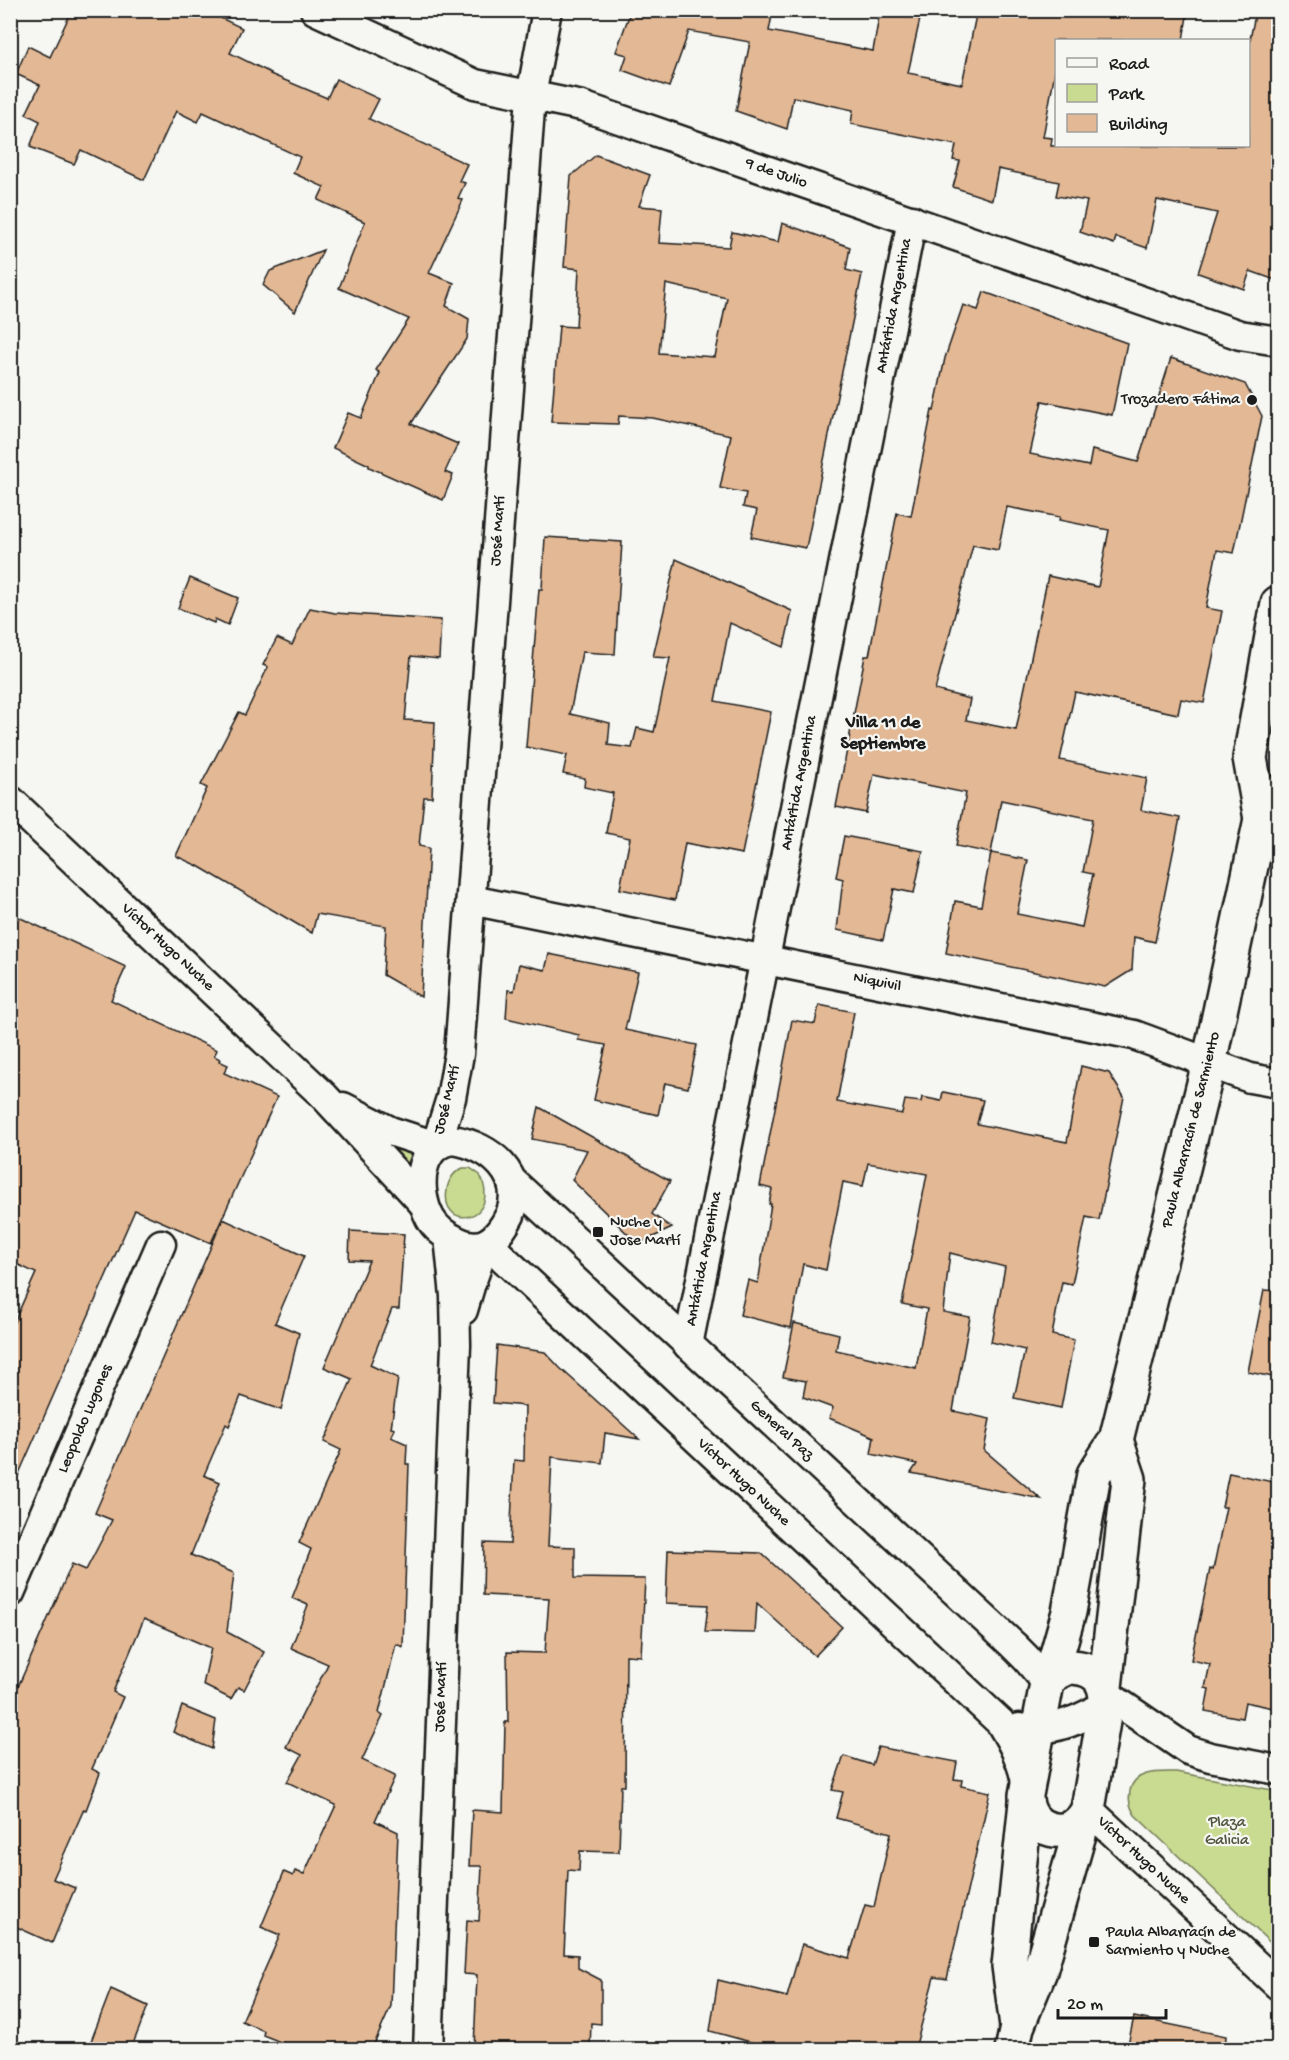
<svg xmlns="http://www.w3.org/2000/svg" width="1289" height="2060" font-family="'Gochi Hand',sans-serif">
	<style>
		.green { fill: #c8db90; stroke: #727c56; stroke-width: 1.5 }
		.building { fill: #e3b894; stroke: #1c1c1c; stroke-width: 1.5; fill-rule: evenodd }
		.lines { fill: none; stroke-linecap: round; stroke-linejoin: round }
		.minor-casing { stroke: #1c1c1c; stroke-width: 33 }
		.secondary-casing { stroke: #1c1c1c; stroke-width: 38 }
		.minor { stroke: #f6f6f2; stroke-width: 28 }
		.secondary { stroke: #f6f6f2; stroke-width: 33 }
		.poi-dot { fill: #1c1c1c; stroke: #f6f6f2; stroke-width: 2 }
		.labels { text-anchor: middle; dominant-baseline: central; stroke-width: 4.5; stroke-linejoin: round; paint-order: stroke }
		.street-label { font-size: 16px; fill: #1c1c1c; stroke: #f6f6f2 }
		.poi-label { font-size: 16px; fill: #1c1c1c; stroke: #f6f6f2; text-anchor: start }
		.park-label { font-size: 16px; fill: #50553f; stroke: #f6f6f2 }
		.neighbourhood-label { font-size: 18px; font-weight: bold; fill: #1c1c1c; stroke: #f6f6f2 }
	</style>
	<rect width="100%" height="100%" fill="#f6f6f2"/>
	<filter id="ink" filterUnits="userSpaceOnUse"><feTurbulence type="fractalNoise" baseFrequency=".0167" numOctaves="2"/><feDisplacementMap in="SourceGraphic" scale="12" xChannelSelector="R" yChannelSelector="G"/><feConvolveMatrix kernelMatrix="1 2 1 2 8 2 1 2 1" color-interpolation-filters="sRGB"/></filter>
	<g filter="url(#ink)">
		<g class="green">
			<path d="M373,1131L417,1149L413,1175Z"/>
			<path d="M463,1168H470L480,1175C503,1222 439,1233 447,1189C449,1179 453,1172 463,1168Z"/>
			<path d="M1176,1772L1278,1791V1950L1135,1815C1130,1807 1128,1801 1130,1791C1134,1770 1158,1772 1176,1772Z"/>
		</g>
		<g class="building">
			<path d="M72,10H204L242,28L230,53L271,73L270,74L327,98L336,79L379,99L369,119L467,164L459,181L465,183L458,198L463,200L429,273L454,283L446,306L469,319L467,339L411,424L458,444L445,472L453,475L443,500L369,467V465L333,448L348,413L361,418L380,373L376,370L409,319L339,288L365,222L318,200L324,187L293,173L300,157L203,112L198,122L176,111L144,180L81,150L74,164L30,147L40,121L26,114L40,85L16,74L28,46L50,57Z"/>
			<path d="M631,10H773L769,31L873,51L880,11L920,19L908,73L962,84L977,10H1188L1183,40H1056V66L1043,137L1052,138L1051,146H1248V49L1256,10H1278V281L1250,271L1244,289L1198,273L1217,213L1157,200L1147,248L1116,237L1114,244L1080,232L1087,201L1056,196L1059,182L998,169L992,200L953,187L960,161L953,160L956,145L851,124L853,110L793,97L787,129L736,111L750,42L689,31L669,87L622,70L627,55L616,52Z"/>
			<path d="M596,155L650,175L639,206L662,208L659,243L729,247L732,232L778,242L782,223L850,247L846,270L862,274L806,548L751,537L757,510L743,507L746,493L720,488L731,435L653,418L619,416L618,424L551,422L559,326L576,327L579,269L564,267L571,176ZM666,284L727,298L715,357L659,353Z"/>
			<path d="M323,250L295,312L263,285L270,271Z"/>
			<path d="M984,292L1127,343L1112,415L1042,401L1030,454L1089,466L1092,450L1138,462L1171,358L1245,384L1262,416L1234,553L1217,550L1206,608L1222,611L1204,703L1181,699L1178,714L1075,692L1060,760L1147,778L1141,810L1180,818L1155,942L1134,937L1132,970L1105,987L946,953L955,901L981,906L991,853L956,846L966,793L874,774L866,813L836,807L865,656H869L897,513L911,516L932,410L934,411L945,358L963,305L978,310ZM1007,507L1060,517L1059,520L1109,530L1098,587L1048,576L1016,730L966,720L970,699L935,690L973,545L998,550ZM1001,800L1093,819L1083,872L1093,874L1082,927L1017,914L1028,860L991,853Z"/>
			<path d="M545,537L622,542L615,654L582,652L570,714L610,723L608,745L632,748L637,728L654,732L670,658L653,657L676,559L792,611L784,647L730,623L715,701L771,712L742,854L685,843L675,900L620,889L630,838L606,833L613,793L584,787L585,778L563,774L567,755L526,747L539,589H542Z"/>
			<path d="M190,578L238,598L228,625L215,619L214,623L178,608Z"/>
			<path d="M310,608L335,613L441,620L439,659L411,656L405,720L435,722L432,797H424L419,846L429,848L421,997L383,975L386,926L317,914L312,933L198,866L176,856L207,788L201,785L239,712L245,715L268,667L263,665L277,638L292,645Z"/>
			<path d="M844,836L923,851L914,893L894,889L883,940L837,930L843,879L836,877Z"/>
			<path d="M10,913L126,967L111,1000L217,1050L214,1056L220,1059L219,1061L228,1065L224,1073L277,1097L211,1243L135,1210L10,1494V1331L36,1273L10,1261Z"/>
			<path d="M549,954L638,972L625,1030L697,1045L688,1088L665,1083L658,1115L594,1100L606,1045L578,1040L579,1035L506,1018L508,990L514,991L519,964L545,970Z"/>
			<path d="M819,1005L854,1012L837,1102L902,1114L905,1100L921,1102L922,1097L941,1101L943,1092L983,1100L977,1124L1067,1142L1081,1066L1109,1073L1124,1097L1099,1220L1086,1217L1072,1284L1062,1282L1052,1335L1074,1340L1061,1408L1014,1398L1025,1350L991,1342L1005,1267L950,1253L943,1312L970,1317L953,1411L990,1419L984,1450L1041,1499L911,1473L917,1464L871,1454L874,1437L829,1418L833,1408L803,1397L806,1381L783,1377L794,1323L839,1334L836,1350L916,1368L927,1309L902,1304L927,1174L868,1163L863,1186L843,1182L826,1270L803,1264L791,1328L740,1315L748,1280L758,1283L771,1204H769L772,1189L760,1186L792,1020L815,1024Z"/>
			<path d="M539,1107L670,1181L652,1214L672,1228L638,1244L572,1180L587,1150L532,1139Z"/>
			<path d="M223,1219L304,1256L275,1323L299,1333L281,1410L241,1396L229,1426L226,1424L204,1475L220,1482L191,1555L234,1573L227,1632L264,1652L244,1690L238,1687L231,1699L203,1685L211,1648L144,1619L113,1692L123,1697L92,1769L100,1773L86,1810L84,1809L53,1879L75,1888L52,1943L10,1924V1705L72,1564L86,1570L112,1520L95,1513Z"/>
			<path d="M350,1231L404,1234L399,1309H392L370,1365L398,1378L391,1428L395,1429L391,1437L407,1444L406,1464H409L403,1647L396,1644L379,1713L383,1716L362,1760L395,1776L375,1821L398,1832L391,2006L372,2049H298L263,2035L264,2031L242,2021L280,1935L261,1927L284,1872L293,1876L295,1871L304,1874L336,1805L287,1782L302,1755L286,1747L328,1664L291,1648L308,1605L292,1598L311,1549L299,1543L341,1450L324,1442L352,1379L324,1367L369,1261L349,1260Z"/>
			<path d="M1264,1290L1278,1291V1378L1248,1372Z"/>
			<path d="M497,1345L545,1352L560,1368L639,1439L605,1433L602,1463L552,1457L548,1546L575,1547V1578L645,1579L641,1656L626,1655L625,1786H621L619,1852L580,1851L579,1871L568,1870L564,1954L578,1955V1968L601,1980V2024L591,2023L590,2049H474L477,1975L464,1974L467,1920L479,1921L482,1866H469L472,1810L503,1812L505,1722H508L507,1652L545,1653L549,1598L483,1595L484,1543L510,1544L514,1460L524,1461L525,1406L493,1403Z"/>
			<path d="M1229,1473L1278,1483V1709L1245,1702L1242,1718L1205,1711L1209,1689L1205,1688L1210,1664L1191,1660L1210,1569L1213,1570L1226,1507H1222Z"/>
			<path d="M668,1550L761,1553L842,1627L815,1656L757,1603L755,1633L705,1632L708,1605L666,1603Z"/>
			<path d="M182,1706L216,1720L212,1749L173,1732Z"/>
			<path d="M878,1747L957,1762L954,1779L962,1780L961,1786L990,1792L947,1979L934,1977L915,2049H776L710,2031L718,1980L787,1997L802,1944L849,1958L865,1905L874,1907L891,1833L836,1818L843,1792L832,1790L844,1756L872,1765Z"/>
			<path d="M111,1989L148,2006L131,2049H88Z"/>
			<path d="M1134,2017L1226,2036L1225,2049H1127Z"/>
		</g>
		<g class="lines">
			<g class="minor-casing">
				<g id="minor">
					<path d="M315,10L475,84L582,106L1240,335L1278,341"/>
					<path d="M10,800L324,1096L424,1204"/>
					<path d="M471,900L1134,1035L1250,1078L1278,1083"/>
					<path d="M343,1107L390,1131L436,1146"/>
					<path d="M453,1140C490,1146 526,1175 510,1215C505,1225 498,1237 487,1243C477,1248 467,1246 457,1241C446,1236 436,1229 430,1218C416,1192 417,1144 453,1140Z"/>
					<path d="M436,1146L451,1098L459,1054L531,96L547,10"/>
					<path d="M513,1182L1013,1645L1026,1658L1047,1683"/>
					<path d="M487,1243L1000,1722C1013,1743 1024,1764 1027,1789"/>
					<path d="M463,1310L471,1283L485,1244"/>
					<path d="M688,1345L912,220"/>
					<path d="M10,1593L161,1244"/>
					<path d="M1106,1694L1188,1750L1210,1757L1278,1770"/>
					<path d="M1019,1728C1049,1733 1081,1720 1106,1704"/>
					<path d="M1088,1809L1278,1985"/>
					<path d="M428,2050L456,1345L455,1296L449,1237"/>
				</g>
			</g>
			<g class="secondary-casing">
				<g id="secondary">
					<path d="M1261,819L1250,758L1278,603"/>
					<path d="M1068,1667C1093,1667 1107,1678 1106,1704L1088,1809C1073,1844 1025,1833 1026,1795L1047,1683L1054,1674Z"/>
					<path d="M1050,1679L1069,1612L1094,1474L1116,1440L1209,1063L1261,819L1278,792"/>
					<path d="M1105,1687L1129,1479L1116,1440"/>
					<path d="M1017,2026L1009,1966L1026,1802"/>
					<path d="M1012,2050L1017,2027L1040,1971L1084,1817"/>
				</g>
			</g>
			<use href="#minor" class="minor"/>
			<use href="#secondary" class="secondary"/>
		</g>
	</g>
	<g class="poi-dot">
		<circle cx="1252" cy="400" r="6"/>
		<rect x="592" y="1226" width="12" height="12" rx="3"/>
		<rect x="1088" y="1936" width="12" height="12" rx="3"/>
	</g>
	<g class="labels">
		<g class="street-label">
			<text transform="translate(776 174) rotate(19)">9 de Julio</text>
			<text transform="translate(895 306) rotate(-79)">Antártida Argentina</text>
			<text transform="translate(499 531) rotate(-86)">José Martí</text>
			<text transform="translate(800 783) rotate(-79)">Antártida Argentina</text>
			<text transform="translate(167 948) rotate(43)">Víctor Hugo Nuche</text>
			<text transform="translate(877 983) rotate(12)">Niquivil</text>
			<text transform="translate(448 1100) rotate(-76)">José Martí</text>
			<text transform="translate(1192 1130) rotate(-76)">Paula Albarracín de Sarmiento</text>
			<text transform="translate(705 1259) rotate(-79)">Antártida Argentina</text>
			<text transform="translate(86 1419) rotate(-67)">Leopoldo Lugones</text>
			<text transform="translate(781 1431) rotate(43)">General Paz</text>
			<text transform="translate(743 1483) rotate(43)">Víctor Hugo Nuche</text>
			<text transform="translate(442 1697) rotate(-88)">José Martí</text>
			<text transform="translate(1143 1861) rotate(43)">Víctor Hugo Nuche</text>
		</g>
		<g class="poi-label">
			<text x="1240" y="400" text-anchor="end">Trozadero Fátima</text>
			<text x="610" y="1223">Nuche y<tspan x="610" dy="18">Jose Martí</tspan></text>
			<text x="1106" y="1933">Paula Albarracín de<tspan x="1106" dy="18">Sarmiento y Nuche</tspan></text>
		</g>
		<g class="park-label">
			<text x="1227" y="1823">Plaza<tspan x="1227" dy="18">Galicia</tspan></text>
		</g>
		<g class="neighbourhood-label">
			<text x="883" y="723">Villa 11 de<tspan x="883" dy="21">Septiembre</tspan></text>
		</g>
	</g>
	<rect width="1289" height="2060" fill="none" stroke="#f6f6f2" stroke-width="36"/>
	<rect x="18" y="18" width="1253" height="2024" fill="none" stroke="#1c1c1c" stroke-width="2" filter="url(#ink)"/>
	<rect x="1055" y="39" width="195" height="108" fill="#f6f6f2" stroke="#9f9f9c" stroke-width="1.5"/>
	<rect x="1067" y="58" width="30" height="9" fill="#f6f6f2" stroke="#9f9f9c" stroke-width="1.5"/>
	<text x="1109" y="69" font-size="18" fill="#1c1c1c">Road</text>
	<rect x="1067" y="84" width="30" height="18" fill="#c8db90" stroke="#9f9f9c" stroke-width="1.5"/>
	<text x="1109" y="99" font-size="18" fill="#1c1c1c">Park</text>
	<rect x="1067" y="114" width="30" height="18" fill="#e3b894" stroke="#9f9f9c" stroke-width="1.5"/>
	<text x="1109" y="129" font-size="18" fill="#1c1c1c">Building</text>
	<path d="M1058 2009v9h108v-9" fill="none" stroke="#1c1c1c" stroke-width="3"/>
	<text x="1067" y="2009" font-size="18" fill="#1c1c1c" stroke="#f6f6f2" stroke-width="4.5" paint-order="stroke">20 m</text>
</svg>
